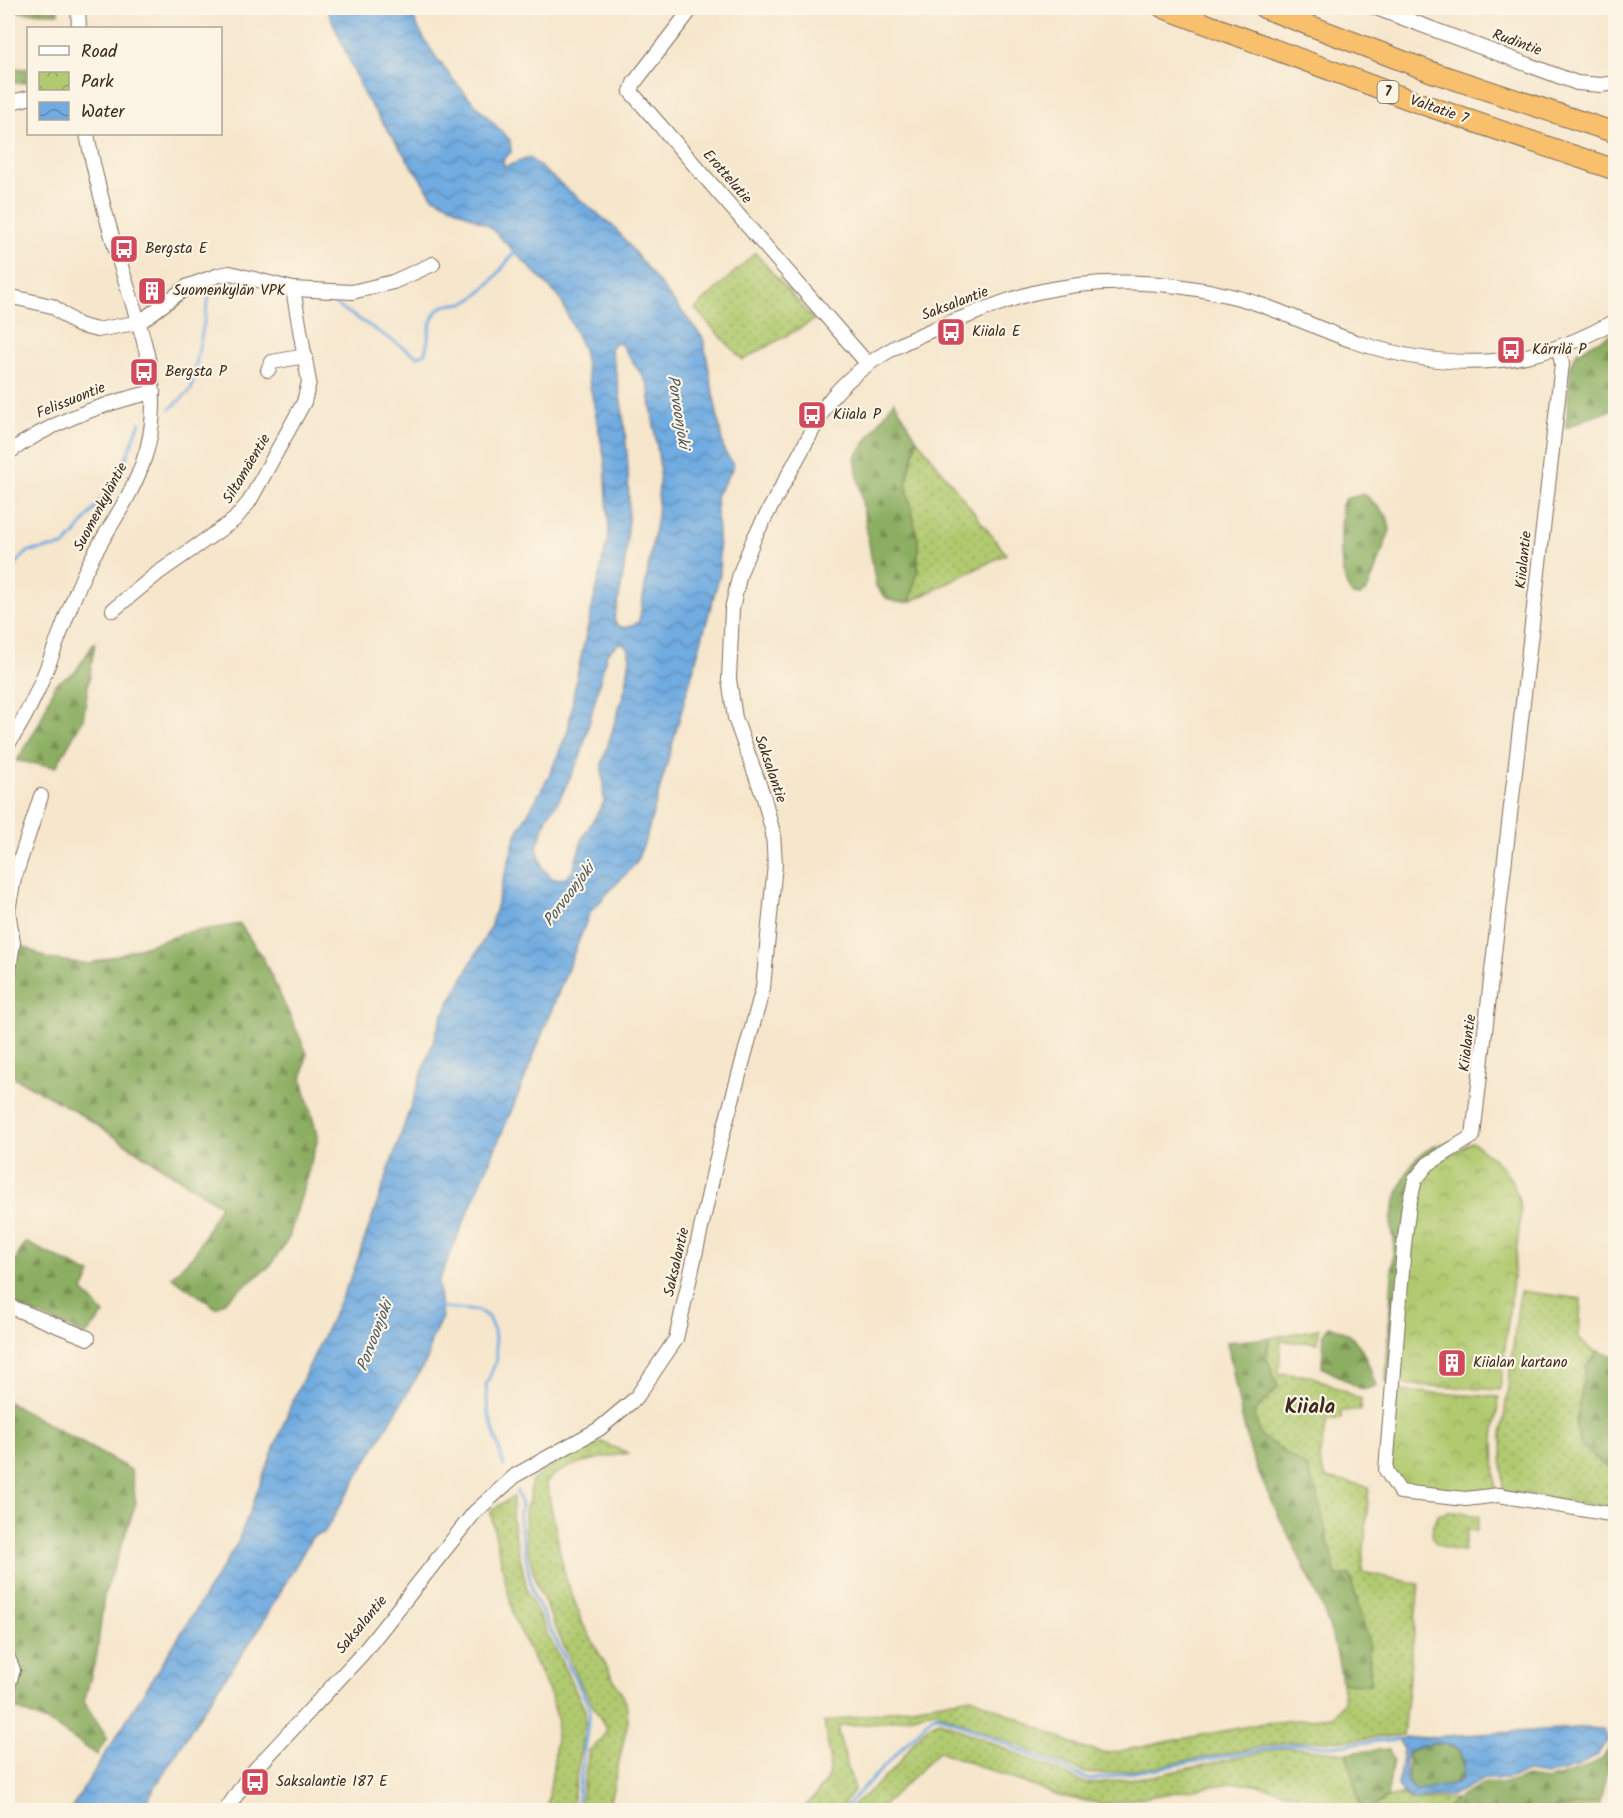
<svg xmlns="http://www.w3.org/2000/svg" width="1623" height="1818" font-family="Kalam,sans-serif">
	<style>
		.grass { fill: url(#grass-dots); stroke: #767a46; stroke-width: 1.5 }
		.forest { fill: url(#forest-firs); stroke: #646c40; stroke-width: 1.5 }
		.park { fill: url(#park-crowns); stroke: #767a46; stroke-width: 1.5 }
		.water { fill: url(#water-waves); stroke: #566a80; stroke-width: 1.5; fill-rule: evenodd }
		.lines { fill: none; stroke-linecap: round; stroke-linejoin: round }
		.stream { stroke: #70abe1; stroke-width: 3 }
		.minor-casing { stroke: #7c6c5b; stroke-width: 16 }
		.highway-casing { stroke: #7c6c5b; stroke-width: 22 }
		.minor { stroke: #fff; stroke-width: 14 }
		.highway { stroke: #f8bf6c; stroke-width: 20 }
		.labels { text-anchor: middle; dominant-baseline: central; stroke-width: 4.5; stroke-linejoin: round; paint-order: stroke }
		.shield { fill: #fcf5e5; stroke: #75675a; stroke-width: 1.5 }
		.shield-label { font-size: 14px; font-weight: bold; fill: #3b2a1e }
		.street-label { font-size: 15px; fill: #3b2a1e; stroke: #fcf5e5 }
		.poi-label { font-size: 15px; fill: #3b2a1e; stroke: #fcf5e5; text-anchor: start }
		.water-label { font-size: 16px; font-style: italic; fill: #4e5762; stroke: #fcf5e5 }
		.district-label { font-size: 21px; font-weight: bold; fill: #3b2a1e; stroke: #fcf5e5 }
	</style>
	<defs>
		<pattern id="grass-dots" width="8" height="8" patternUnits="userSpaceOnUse" patternTransform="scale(1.5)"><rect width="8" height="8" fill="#b1ca6f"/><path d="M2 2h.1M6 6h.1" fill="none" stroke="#91a45b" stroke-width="1.8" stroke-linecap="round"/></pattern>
		<pattern id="forest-firs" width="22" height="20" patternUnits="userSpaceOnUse" patternTransform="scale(1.5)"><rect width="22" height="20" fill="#8cae62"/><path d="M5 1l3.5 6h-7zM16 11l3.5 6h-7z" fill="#748e50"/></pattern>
		<pattern id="park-crowns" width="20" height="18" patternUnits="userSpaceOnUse" patternTransform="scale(1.5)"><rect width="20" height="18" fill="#b1ca6f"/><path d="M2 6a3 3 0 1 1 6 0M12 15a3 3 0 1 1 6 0" fill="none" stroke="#91a45b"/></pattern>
		<pattern id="water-waves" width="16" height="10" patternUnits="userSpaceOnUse" patternTransform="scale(1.5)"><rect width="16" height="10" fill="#70abe1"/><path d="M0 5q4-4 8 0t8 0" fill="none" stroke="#5d8bb6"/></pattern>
	</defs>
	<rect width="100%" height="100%" fill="#fcf5e5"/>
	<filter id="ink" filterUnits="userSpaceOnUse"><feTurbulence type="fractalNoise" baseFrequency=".0167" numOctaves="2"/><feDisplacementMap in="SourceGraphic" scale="12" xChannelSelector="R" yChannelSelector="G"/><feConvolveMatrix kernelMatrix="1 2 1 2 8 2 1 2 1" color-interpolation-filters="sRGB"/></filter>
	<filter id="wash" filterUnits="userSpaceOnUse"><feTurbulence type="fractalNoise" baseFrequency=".008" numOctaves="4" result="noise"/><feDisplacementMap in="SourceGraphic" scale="24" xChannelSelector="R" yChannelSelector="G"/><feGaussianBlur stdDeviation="1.35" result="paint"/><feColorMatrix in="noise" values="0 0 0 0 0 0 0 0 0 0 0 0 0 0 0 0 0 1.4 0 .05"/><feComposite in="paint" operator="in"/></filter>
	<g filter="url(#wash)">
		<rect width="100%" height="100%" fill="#f6e6cc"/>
		<g class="grass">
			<path d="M755,253L814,320L743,360L695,309Z"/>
			<path d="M917,439L1006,554L910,602L918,569L913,514L906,485Z"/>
			<path d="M1520,1291L1581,1299L1579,1338L1592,1350L1599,1352L1586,1366L1580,1444L1615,1475V1508L1503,1491L1502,1435Z"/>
			<path d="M1319,1329L1318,1343L1281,1341L1279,1373L1311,1376L1361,1399L1360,1411H1341V1419L1327,1420C1323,1440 1314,1461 1327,1478L1369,1487L1362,1572L1419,1584L1403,1735L1351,1740L1289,1742L1144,1769L1101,1774L1085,1773L934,1711L882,1723L840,1726L838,1732L854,1790L838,1810H802C838,1772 831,1772 824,1722L971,1697L1085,1749L1109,1753L1265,1723L1332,1717L1344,1702L1342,1683L1370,1684L1369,1644L1350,1576L1336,1577L1316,1490L1307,1468L1260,1436L1254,1413L1278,1387L1266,1356L1270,1338Z"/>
			<path d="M601,1442L628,1453C601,1458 566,1462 546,1482L565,1576L583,1624L626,1702L628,1721L608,1810H579L589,1751L600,1741L607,1730L579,1681L537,1585L526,1543L525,1510L530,1499L531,1482C550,1462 576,1452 601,1442Z"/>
			<path d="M513,1496L512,1520L528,1594L585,1710V1723L571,1810H547L555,1753L557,1718L551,1696L514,1618L492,1520L491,1511Z"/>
			<path d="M1449,1511L1479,1516L1477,1531L1467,1530L1464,1551C1436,1549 1424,1542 1438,1514Z"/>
			<path d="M940,1721L1088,1784L1153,1776L1286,1747L1346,1753L1362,1810L1250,1783H1231L1104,1804L1059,1796L939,1751L879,1810H848C862,1797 877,1785 891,1772C907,1757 917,1727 940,1721Z"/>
			<path d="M1401,1795L1411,1800L1456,1799L1446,1810L1370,1809L1387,1798Z"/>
			<path d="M1600,1802L1599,1810H1545Z"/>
		</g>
		<g class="forest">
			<path d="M8,8H58V13L8,12Z"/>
			<path d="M8,68L28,69V82L8,84Z"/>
			<path d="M1615,332V410L1597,414L1566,428L1571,366L1577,352Z"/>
			<path d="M894,401L917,439L906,485L918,539V569L910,602C893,603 886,601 876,586L855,458Z"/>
			<path d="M1365,494L1387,516L1390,530L1368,589L1360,596L1352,595C1336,573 1342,532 1342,505L1345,499Z"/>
			<path d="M95,642L83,719L56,767L17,761L39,724L55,684L75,672Z"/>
			<path d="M240,924L263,958L307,1053L302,1080L318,1138L289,1238L270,1266L216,1308L172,1277L195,1253L220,1205L75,1111L8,1074V985L13,971L16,946H23L48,959L89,964L189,932Z"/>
			<path d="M1454,1141L1388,1384L1386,1381L1394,1239C1384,1222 1404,1169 1419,1156C1429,1147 1442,1143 1454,1141Z"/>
			<path d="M25,1242L91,1274L83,1291L104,1314L86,1335L8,1302V1275Z"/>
			<path d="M1329,1326C1362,1335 1366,1357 1376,1386L1363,1390L1322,1367L1324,1332Z"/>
			<path d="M1270,1338L1266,1356L1278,1387L1254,1413L1260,1435L1307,1468L1316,1490L1336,1576H1350L1369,1644L1370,1684L1342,1683C1333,1601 1282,1534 1253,1459C1241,1425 1235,1378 1227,1342Z"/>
			<path d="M1599,1352L1615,1356V1475L1580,1444L1576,1424L1586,1366Z"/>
			<path d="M8,1402L131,1470L136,1503L104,1596L97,1653L84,1702L107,1737L97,1755L55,1726L8,1705L17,1670L8,1647Z"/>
			<path d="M1428,1744H1445L1457,1749C1460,1756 1465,1763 1464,1771C1462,1785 1426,1795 1415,1789C1412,1787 1411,1784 1408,1782V1752Z"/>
			<path d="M1613,1744L1600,1802L1545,1810H1446L1456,1799L1485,1783L1505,1784L1526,1777L1548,1780L1588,1767L1602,1758Z"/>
			<path d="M1389,1749L1393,1760L1387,1798L1370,1809L1362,1810L1346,1753Z"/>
		</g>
		<g class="park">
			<path d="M1472,1142C1502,1165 1514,1173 1521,1211L1500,1390L1397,1384L1413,1204C1423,1164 1439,1162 1472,1142Z"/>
			<path d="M1397,1391L1499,1397L1494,1437L1495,1492L1467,1495L1403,1489L1390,1469Z"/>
		</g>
		<g class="water">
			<path d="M327,8H409C430,61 470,99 510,140L511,152L503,160L504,167L529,158L615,228L703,338L724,451L734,466L716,496L720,574L646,838L636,863L590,912L521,1088L438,1283L442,1317L431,1340L428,1358L324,1533L312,1537L257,1632L203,1710L141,1810H70L237,1544L292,1402L353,1273L442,1016L490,928L516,835L549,776L568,731L576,680L609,533L605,461L583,350L560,298L489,226L432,196L364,95ZM613,343L621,344L648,384L660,468L657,516L639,622L624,628L617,625L614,619C637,530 631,438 611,349ZM621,642L627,647L630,657L626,686L602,764L604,802L583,837L573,871L566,878L553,879L543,869L537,847L548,815L558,802L581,755L607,653Z"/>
			<path d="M1579,1728L1603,1729L1608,1740L1597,1755L1579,1766L1547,1775L1527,1772L1507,1779H1484L1451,1796L1412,1799L1403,1794L1398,1785L1403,1748L1398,1739ZM1434,1743C1458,1743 1469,1754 1462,1779L1453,1785L1415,1790L1407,1783L1405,1762L1407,1751Z"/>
		</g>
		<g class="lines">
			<g class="stream">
				<path d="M307,296L330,301L417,356L424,354C431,340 426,322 438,310C445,302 459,306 469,301C488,290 503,266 517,249"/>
				<path d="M170,409L191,390L211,286L220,289L254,285"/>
				<path d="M8,580L19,560L29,551L64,546L75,534L110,488L127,456L140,422"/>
				<path d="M8,651L11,664L8,673"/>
				<path d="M437,1307L479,1311L488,1317L494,1331L497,1359L486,1385L488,1411L504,1466"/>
				<path d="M517,1491L521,1506L519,1519L533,1595L590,1708L576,1810"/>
				<path d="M842,1810L933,1716L938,1715L1090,1780L1296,1744L1330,1746L1398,1739"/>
			</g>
		</g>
	</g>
	<g filter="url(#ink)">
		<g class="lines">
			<g class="minor-casing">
				<g id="minor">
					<path d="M78,8L79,28"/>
					<path d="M692,8L634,83L631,92L867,363"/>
					<path d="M1376,8L1577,83L1601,85L1616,83"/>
					<path d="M8,103L28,98"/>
					<path d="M8,296L52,306L78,325L97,330L140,322L188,286L219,275L230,273L293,289L352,292L393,282L433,264"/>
					<path d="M1559,348L1562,364L1473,1136L1428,1164L1415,1180L1409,1204L1404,1246L1386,1470L1400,1492L1466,1499L1499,1495L1616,1515"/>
					<path d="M268,370L272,362L305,356"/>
					<path d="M8,453C51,422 101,404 153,392"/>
					<path d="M113,610L158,573L234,520L249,502L304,402L309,382L293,289"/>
					<path d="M8,744C44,692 58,631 84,574C101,537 128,504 142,465C167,398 145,344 125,279C110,232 96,182 87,134"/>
					<path d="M8,910L14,879L41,796"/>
					<path d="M8,910L13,943L8,975"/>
					<path d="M8,1306L88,1338"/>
					<path d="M8,1658L13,1670L8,1686"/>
					<path d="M226,1810L249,1776L363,1653L474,1513L516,1475L599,1429L636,1398L676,1339L721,1140L763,988L775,864L773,833L764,798L735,718L729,679L732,609L740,573L755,536L828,402C863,358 913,336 965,317C987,308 1010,299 1033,293C1097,277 1167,280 1231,296C1274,306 1316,329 1359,343C1450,372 1532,370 1616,320"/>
				</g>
			</g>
			<g class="highway-casing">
				<g id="highway">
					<path d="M1163,8L1416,102L1616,170"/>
					<path d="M1264,8L1432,72L1616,133"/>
				</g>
			</g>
			<use href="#minor" class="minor"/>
			<use href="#highway" class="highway"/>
		</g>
	</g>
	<defs>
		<g id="bus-square" transform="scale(1.5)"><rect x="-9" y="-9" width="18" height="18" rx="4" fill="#d1495b" stroke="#fcf5e5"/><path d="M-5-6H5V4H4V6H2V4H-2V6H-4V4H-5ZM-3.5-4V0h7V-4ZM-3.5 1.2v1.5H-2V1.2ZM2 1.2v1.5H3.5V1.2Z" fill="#fff"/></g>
		<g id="building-square" transform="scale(1.5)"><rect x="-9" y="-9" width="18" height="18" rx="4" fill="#d1495b" stroke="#fcf5e5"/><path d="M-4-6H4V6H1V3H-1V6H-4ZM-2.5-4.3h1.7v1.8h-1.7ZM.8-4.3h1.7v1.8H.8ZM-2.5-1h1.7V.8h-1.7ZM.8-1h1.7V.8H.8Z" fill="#fff"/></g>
	</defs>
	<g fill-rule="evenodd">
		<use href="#bus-square" x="124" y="249"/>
		<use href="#building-square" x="152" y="291"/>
		<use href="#bus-square" x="951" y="332"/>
		<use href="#bus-square" x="1511" y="350"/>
		<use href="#bus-square" x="144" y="372"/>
		<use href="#bus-square" x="812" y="415"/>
		<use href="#building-square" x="1452" y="1363"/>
		<use href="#bus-square" x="255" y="1782"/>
	</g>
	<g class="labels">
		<rect class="shield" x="1377.5" y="81" width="21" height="22" rx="4.5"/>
		<g class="shield-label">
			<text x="1388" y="92">7</text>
		</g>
		<g class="street-label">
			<text transform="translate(1517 43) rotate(20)">Rudintie</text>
			<text transform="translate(1439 110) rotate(19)">Valtatie 7</text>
			<text transform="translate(727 177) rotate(49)">Erottelutie</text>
			<text transform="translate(955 304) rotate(-21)">Saksalantie</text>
			<text transform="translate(71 401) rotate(-22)">Felissuontie</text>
			<text transform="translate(247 469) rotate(-59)">Siltamäentie</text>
			<text transform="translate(101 507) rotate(-62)">Suomenkyläntie</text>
			<text transform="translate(1524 560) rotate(-84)">Kiialantie</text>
			<text transform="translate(770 769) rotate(71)">Saksalantie</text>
			<text transform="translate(1468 1043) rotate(-83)">Kiialantie</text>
			<text transform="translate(677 1262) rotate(-77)">Saksalantie</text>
			<text transform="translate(362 1625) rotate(-50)">Saksalantie</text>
		</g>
		<g class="poi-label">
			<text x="145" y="249">Bergsta E</text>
			<text x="173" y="291">Suomenkylän VPK</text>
			<text x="972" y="332">Kiiala E</text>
			<text x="1532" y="350">Kärrilä P</text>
			<text x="165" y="372">Bergsta P</text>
			<text x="833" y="415">Kiiala P</text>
			<text x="1473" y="1363">Kiialan kartano</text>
			<text x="276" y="1782">Saksalantie 187 E</text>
		</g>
		<g class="water-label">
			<text transform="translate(678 412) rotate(81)">Porvoonjoki</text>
			<text transform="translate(569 895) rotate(-53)">Porvoonjoki</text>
			<text transform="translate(375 1336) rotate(-69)">Porvoonjoki</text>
		</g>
		<g class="district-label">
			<text x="1310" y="1407">Kiiala</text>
		</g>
	</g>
	<rect width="1623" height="1818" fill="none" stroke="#fcf5e5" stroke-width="30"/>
	<rect x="27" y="27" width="195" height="108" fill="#fcf5e5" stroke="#afa495" stroke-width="1.5"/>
	<rect x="39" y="46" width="30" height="9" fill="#ffffff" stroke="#afa495" stroke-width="1.5"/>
	<text x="81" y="57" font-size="18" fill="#3b2a1e">Road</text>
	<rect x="39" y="72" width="30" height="18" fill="url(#park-crowns)" stroke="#afa495" stroke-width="1.5"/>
	<text x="81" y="87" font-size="18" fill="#3b2a1e">Park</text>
	<rect x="39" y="102" width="30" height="18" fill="url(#water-waves)" stroke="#afa495" stroke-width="1.5"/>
	<text x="81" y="117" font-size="18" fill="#3b2a1e">Water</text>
</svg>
